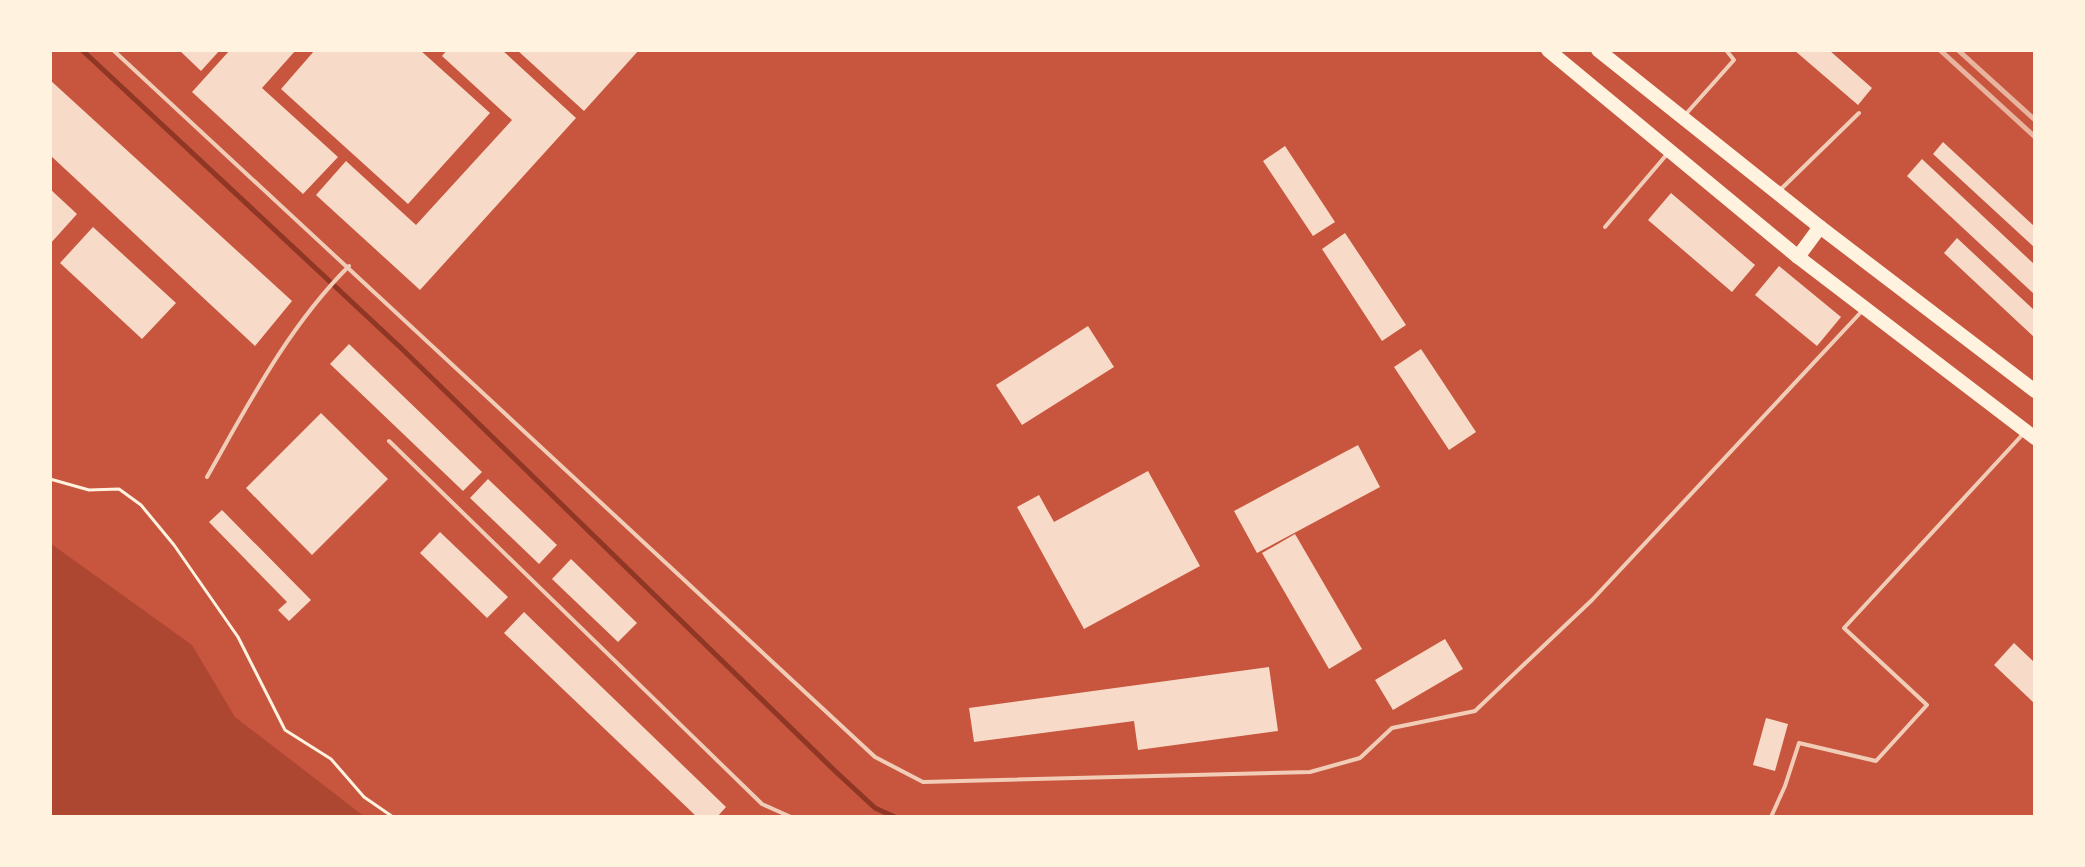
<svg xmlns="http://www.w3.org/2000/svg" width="2085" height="867" font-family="'Asap Condensed',sans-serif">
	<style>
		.green { fill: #ae4732 }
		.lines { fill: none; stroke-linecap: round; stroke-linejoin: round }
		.stream { stroke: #8f3625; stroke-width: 5 }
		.building { fill: #f7dbc8 }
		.path { stroke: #fff3e0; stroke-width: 3 }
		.service { stroke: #f1ccb7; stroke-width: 4 }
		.trunk { stroke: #fff3e0; stroke-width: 14 }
		.rail { stroke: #e9b49f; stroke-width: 5 }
	</style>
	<rect width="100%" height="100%" fill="#c8553d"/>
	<path class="green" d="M50,543L192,645L235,717L365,817H50Z"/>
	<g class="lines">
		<path class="stream" d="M82,50L401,348L834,770L875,808L895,817"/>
	</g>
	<g class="building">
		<path d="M179,50H220L201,71Z"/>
		<path d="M230,50H296L262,88L338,157L303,194L192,92Z"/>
		<path d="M315,50H420L490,113L408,204L281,89Z"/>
		<path d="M447,50H502L576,118L420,290L316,195L346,161L416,225L512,120L442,56Z"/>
		<path d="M517,50H639L584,111Z"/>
		<path d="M1794,50H1829L1872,88L1858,105Z"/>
		<path d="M50,80L292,301L255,346L50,155Z"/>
		<path d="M1943,142L2035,227V248L1933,154Z"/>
		<path d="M1285,146L1335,222L1313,236L1263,161Z"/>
		<path d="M1922,159L2035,265V295L1907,176Z"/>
		<path d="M50,189L77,214L50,244Z"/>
		<path d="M1671,193L1755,265L1732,292L1648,220Z"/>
		<path d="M93,227L176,303L142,339L60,263Z"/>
		<path d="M1345,233L1406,325L1382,341L1322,249Z"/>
		<path d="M1957,238L2035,311V338L1944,253Z"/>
		<path d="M1779,266L1841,317L1817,346L1755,295Z"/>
		<path d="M1088,326L1114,367L1022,425L996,385Z"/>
		<path d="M349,344L482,472L463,491L330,364Z"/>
		<path d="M1421,349L1476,432L1449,450L1394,367Z"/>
		<path d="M321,413L388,479L312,555L246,488Z"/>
		<path d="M1358,445L1380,487L1257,553L1234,511Z"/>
		<path d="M1148,471L1200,566L1084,629L1017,507L1039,495L1054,522Z"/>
		<path d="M488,479L557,545L539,564L470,498Z"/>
		<path d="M222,510L311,600L289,621L278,610L287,602L209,522Z"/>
		<path d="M440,532L508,597L487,618L420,553Z"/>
		<path d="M1295,534L1362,649L1329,669L1262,553Z"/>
		<path d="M571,559L637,623L618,642L552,579Z"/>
		<path d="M524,612L726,807L717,817H697L504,633Z"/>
		<path d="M1445,639L1463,669L1393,710L1375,680Z"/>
		<path d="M2014,643L2035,663V704L1994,665Z"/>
		<path d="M1269,667L1278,731L1138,750L1134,721L974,742L969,708Z"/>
		<path d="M1766,718L1788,724L1775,771L1753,765Z"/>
	</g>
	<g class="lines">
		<path class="path" d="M50,479L89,490L119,489L141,505L174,545L238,637L285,730L331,759L364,797L393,817"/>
		<g class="service">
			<path d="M113,50L875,757L923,782L1310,772L1360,758L1392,728L1475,711L1592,600L1863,310"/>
			<path d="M1685,115L1734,60L1726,50"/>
			<path d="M1780,190L1859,113"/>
			<path d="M1605,227L1668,153"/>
			<path d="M389,441L762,804L791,817"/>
			<path d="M207,477C249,403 288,327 349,266"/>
			<path d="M1771,817L1785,786L1799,743L1876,761L1927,705L1844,628L2024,433"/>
		</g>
		<g class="trunk">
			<path d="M1548,50L1798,257L2035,438"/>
			<path d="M1598,50L1820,227L2035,391"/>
			<path d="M1798,257L1820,227"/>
		</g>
		<g class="rail">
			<path d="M1940,50L2035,137"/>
			<path d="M1958,50L2035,120"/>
		</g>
	</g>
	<rect width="2085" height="867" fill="none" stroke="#fff3e0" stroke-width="104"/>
</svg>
